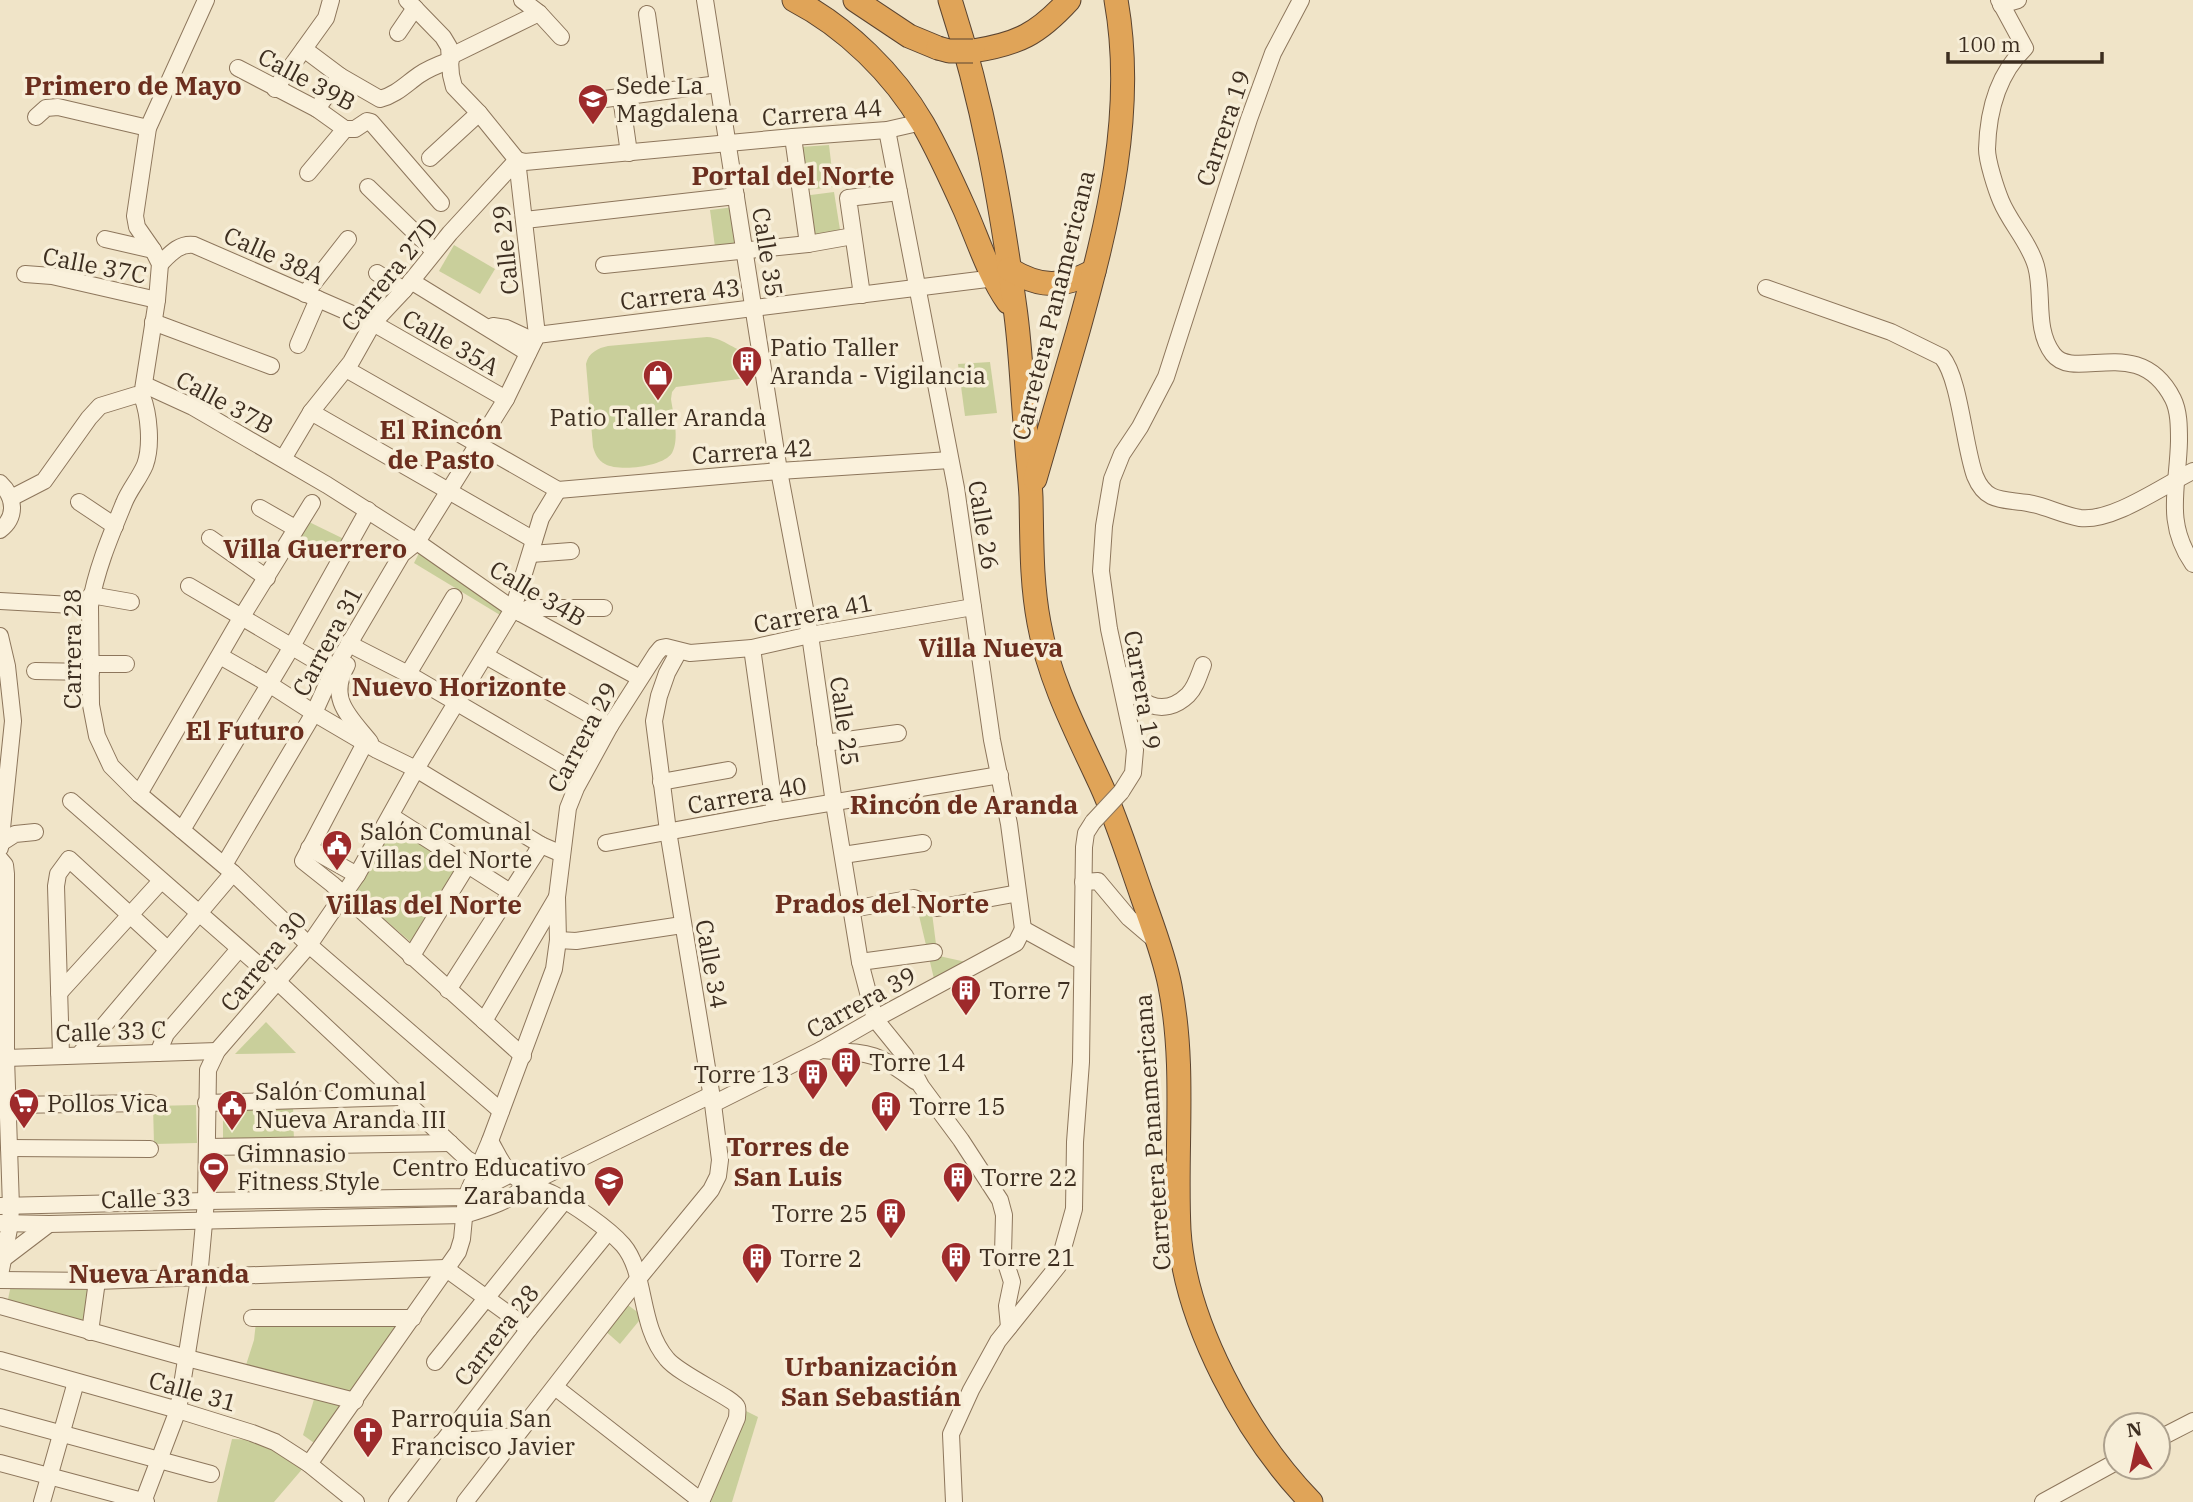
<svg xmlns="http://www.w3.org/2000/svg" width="2193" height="1502" font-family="'IBM Plex Serif',serif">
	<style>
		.green { fill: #c9cf9b }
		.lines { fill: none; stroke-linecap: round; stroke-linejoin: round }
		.minor-casing { stroke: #8d765c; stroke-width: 18 }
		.highway-casing { stroke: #5b4430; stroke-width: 25 }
		.minor { stroke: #faf1dc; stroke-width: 16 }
		.highway { stroke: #e0a458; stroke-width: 23 }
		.minor-bridge-casing { stroke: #8d765c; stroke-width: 18; stroke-linecap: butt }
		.highway-bridge-casing { stroke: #5b4430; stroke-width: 25; stroke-linecap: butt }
		.minor-bridge { stroke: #faf1dc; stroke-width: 16 }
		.highway-bridge { stroke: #e0a458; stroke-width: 23 }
		.labels { text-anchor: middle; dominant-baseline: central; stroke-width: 7; stroke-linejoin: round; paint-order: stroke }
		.street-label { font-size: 24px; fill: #3d2e20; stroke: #f7eed8 }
		.poi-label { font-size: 24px; fill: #3d2e20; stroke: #f7eed8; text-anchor: start }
		.neighbourhood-label { font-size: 26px; font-weight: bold; fill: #6b2e1e; stroke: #f7eed8 }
	</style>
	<rect width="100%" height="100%" fill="#f0e4c8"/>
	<g class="green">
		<path d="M829,145L834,187L805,190L800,147Z"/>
		<path d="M834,192L841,236L809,242L803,196Z"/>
		<path d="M734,207L739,244L715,247L710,210Z"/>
		<path d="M454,245L495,269L480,294L439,271Z"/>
		<path d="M707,337C725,338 735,352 753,354L755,377L676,387L672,392L671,399C673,414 680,439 672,453C663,467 619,472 605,464C598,460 595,454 593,447L586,364C588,353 598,348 608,346Z"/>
		<path d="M990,362L997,413L965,416L958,364Z"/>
		<path d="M307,521L344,539L332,562L296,542Z"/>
		<path d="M421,549L503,607L500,615L414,563Z"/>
		<path d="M394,824L462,865L413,944L355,894Z"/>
		<path d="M916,903L932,913L937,952L939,956L975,964L935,983Z"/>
		<path d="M266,1022L296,1053L235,1054Z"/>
		<path d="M293,1104L294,1143L223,1144V1107Z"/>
		<path d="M196,1105L197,1143L154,1144L153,1106Z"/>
		<path d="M11,1285H93L86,1327L7,1304Z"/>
		<path d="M625,1303L643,1316L620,1344L603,1329Z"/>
		<path d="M256,1322H403L353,1396L246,1365L254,1340Z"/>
		<path d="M316,1393L345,1400L317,1445L303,1435Z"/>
		<path d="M744,1410L758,1417L732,1502H711Z"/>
		<path d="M232,1439C266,1439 276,1449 304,1467L274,1502H217Z"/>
	</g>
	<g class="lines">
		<g class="minor-casing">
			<g id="minor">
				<path d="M206,0L148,128L135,216L137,227L153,250L160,264L157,300L142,396C149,414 152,446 145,465C139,479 129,490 124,503C110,537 96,570 90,606L91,705L97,736L111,766L139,794L233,873L309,945L501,1111"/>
				<path d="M407,0L443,37L449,47L451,75L454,87L479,113L517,160"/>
				<path d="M522,0L539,13L561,37"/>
				<path d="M705,0L779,471L810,635L834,803L860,962L875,1019L905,1056L921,1086L961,1140L1000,1200L1004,1215L1003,1254L1012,1282L1007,1306L1009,1327"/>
				<path d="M1999,0L2025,48C1997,75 1988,111 1987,149C1987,161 1996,189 2001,201C2010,223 2029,242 2036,266C2044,294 2034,329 2053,354C2075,383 2139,332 2173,399C2179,411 2179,427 2179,441C2178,488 2164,522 2193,564"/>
				<path d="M2001,5L2018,0"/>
				<path d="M647,14L658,92"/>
				<path d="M398,33L415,8"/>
				<path d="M304,49L340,76"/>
				<path d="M451,56L539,13"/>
				<path d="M238,68L317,109L345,129H355L367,121L371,122L441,203"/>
				<path d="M275,89L326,18L331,0"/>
				<path d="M621,97L629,153"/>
				<path d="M590,101L718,84"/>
				<path d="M317,109L340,76L380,99C396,95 406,84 419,75C429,68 440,64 451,60"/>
				<path d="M36,117L46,108L58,107L148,128"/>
				<path d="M887,130L956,488L992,740L1009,824L1023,929"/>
				<path d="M793,137L808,244"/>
				<path d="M430,158L479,113"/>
				<path d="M517,160L525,162L793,137L887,130L922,122"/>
				<path d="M517,160L537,335"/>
				<path d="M308,173L345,129"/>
				<path d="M368,187L434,251"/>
				<path d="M525,220L736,196"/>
				<path d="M105,239L153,250"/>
				<path d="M160,264C170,254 179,243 194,245L373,323L506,399"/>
				<path d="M604,265L808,244L853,236"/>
				<path d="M377,273L404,290"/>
				<path d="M25,274L52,276L157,300"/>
				<path d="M411,281L528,353"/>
				<path d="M1766,288L1891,332L1942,357C1960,379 1964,446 1975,476C1986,503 2003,499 2028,503C2046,506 2062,515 2080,518C2113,522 2164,485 2193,471"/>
				<path d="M305,294L348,239"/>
				<path d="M862,295L848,198L899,192"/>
				<path d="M153,322L271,366"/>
				<path d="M493,326L506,328L534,341"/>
				<path d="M537,335L995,278"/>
				<path d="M298,345L318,299"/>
				<path d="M346,369L558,490"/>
				<path d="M145,385L193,407L327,485L417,542L513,609L640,678"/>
				<path d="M311,412L534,540"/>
				<path d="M283,459L311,412L351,362L373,323L404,290L450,233L517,160"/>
				<path d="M0,483C15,497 17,517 0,530"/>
				<path d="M558,490L779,471L950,460"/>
				<path d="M11,498L44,481L89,418L100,406L136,395L142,396"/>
				<path d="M79,502L115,526"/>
				<path d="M260,508L295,528"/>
				<path d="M210,538L267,578"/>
				<path d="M531,554L571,551"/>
				<path d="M189,586L333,671L339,677"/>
				<path d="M91,595L131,602"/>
				<path d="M0,601L90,606"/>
				<path d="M520,613L529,608H604"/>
				<path d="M0,636L7,666L13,721L0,848"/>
				<path d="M349,642L357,648L408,674L582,776"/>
				<path d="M752,648L775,812"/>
				<path d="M220,656L269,684L314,713L377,750L416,769L541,845L562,854"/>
				<path d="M486,656L610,726"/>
				<path d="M91,664H126"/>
				<path d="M347,665C327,699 350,717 370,742"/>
				<path d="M35,671L91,672"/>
				<path d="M408,674L454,597"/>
				<path d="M1124,675C1135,704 1163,719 1188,695C1196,687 1199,675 1203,665"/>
				<path d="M365,743L303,861L332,884L523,1056"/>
				<path d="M825,743L898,733"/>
				<path d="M661,782L728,770"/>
				<path d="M1121,792L1133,773L1135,750L1109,629L1101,571L1104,526L1112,479L1122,454L1140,427L1166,377L1249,119L1273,53L1301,0"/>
				<path d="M139,794L241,618L312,503"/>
				<path d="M71,801L278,982L467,1159L479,1166L511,1174"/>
				<path d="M391,816L510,892"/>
				<path d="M182,830L291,648L368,510"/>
				<path d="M1,843L15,834L35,832"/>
				<path d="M606,843L775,812L1000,775"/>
				<path d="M309,848L357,875"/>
				<path d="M843,855L923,843"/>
				<path d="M0,859L5,865L6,874V1058L11,1207L10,1224L0,1275"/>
				<path d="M224,865L314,713L333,671L402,554L417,542L506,399L537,335"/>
				<path d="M1083,882L1098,881L1129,918L1156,941"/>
				<path d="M852,909L914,898L937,908L1018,893"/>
				<path d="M1023,929L1081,961"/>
				<path d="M558,940L576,941L682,925"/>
				<path d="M411,957L468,864"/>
				<path d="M860,962L934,952"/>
				<path d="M448,990L541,845"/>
				<path d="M59,993L161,881"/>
				<path d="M484,1021L557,897"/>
				<path d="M821,1050C868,1053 876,1051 915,1081"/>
				<path d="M158,1053L166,1034L239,949"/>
				<path d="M61,1055L56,886L58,874L69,859L167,949"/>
				<path d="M79,1055L233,873"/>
				<path d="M6,1058L217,1051"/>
				<path d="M206,1103L402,1097"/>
				<path d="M713,1104L821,1050L875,1019L979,963L1016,943L1023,929"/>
				<path d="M8,1105L151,1103"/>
				<path d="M490,1141C496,1151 501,1164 510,1173C522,1184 539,1187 553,1194C573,1204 608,1228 623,1245C647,1273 638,1325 667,1359C680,1375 734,1398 737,1407C738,1411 737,1414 737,1418L701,1502"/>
				<path d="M207,1147L450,1143"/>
				<path d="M9,1148L150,1149"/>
				<path d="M0,1206L206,1201L466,1197L511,1174"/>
				<path d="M0,1223L49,1224L464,1215C487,1208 511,1201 528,1184L711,1095"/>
				<path d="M3,1259L49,1224"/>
				<path d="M0,1280L97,1281L445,1268L529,1329"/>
				<path d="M0,1306L187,1358L355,1401"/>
				<path d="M252,1318H413"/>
				<path d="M90,1332L97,1281"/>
				<path d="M0,1360L178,1410L252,1433L275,1442L309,1464L356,1502"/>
				<path d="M435,1362L565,1200"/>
				<path d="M555,1387L701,1501"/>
				<path d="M0,1417L211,1474"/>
				<path d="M2158,1439L2193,1421"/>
				<path d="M441,1443L515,1436"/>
				<path d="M0,1463L146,1502"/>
				<path d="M309,1464L458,1252L462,1239L466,1197L490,1141L554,969L558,940L557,897L568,808L576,788L610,726L656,654L661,648L666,647L690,653L752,648L810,635L973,607"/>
				<path d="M42,1502L76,1382"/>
				<path d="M143,1502L178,1410L199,1278L206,1201L208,1070L217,1051L309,945L357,875L416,769L513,609L541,518L558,490"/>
				<path d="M397,1502L529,1329L608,1232"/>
				<path d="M465,1502L638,1279L711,1190L718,1176L720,1160L713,1104L668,831L654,721L659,696L667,673L679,651"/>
				<path d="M954,1502L951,1434L971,1390L998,1341L1058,1266L1074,1209L1075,1142L1081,1062L1084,847L1086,833L1093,822"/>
				<path d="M2043,1502L2116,1462"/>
			</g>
		</g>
		<g class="highway-casing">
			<g id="highway">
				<path d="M794,0C846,27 894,74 923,124C939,152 952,181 965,210C978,240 989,275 1008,302"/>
				<path d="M855,0L909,36L938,48"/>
				<path d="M950,0C983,101 1001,204 1015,308C1021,350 1022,393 1026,434C1027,455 1030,476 1031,497C1032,540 1031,581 1039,623C1049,680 1077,733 1101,785C1117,820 1129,859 1142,896C1152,925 1164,955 1170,986C1186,1066 1175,1149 1179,1230C1185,1323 1247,1436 1311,1502"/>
				<path d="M973,51C1018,44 1038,34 1069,0"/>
				<path d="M1009,269C1040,288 1062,288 1094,271"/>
				<path d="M1035,479C1049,430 1064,380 1078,331C1108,223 1136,112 1116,0"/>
			</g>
		</g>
		<use href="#minor" class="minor"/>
		<use href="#highway" class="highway"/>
		<g class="minor-bridge-casing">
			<path id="minor-bridge" d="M1093,822L1121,792"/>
		</g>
		<g class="highway-bridge-casing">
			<path id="highway-bridge" d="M938,48L949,51H973"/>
		</g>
		<use href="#minor-bridge" class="minor-bridge"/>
		<use href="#highway-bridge" class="highway-bridge"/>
	</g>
	<defs>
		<g id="school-pin" transform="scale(1.575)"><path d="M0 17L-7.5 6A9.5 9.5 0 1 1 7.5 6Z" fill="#9e2a2b" stroke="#f7eed8"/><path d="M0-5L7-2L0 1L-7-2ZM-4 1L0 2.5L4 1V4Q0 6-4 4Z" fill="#fff"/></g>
		<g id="building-pin" transform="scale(1.575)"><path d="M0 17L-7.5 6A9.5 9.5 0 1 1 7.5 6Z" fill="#9e2a2b" stroke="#f7eed8"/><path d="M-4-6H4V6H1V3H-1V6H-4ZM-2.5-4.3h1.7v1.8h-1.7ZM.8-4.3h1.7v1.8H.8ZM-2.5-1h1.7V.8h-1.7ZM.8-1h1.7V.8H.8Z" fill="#fff"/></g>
		<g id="shop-pin" transform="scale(1.575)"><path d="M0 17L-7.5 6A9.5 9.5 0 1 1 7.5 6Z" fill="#9e2a2b" stroke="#f7eed8"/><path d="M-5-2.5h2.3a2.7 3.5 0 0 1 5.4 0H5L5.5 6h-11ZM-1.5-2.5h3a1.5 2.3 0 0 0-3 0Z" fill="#fff"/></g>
		<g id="civic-pin" transform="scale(1.575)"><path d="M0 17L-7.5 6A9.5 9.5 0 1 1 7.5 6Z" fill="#9e2a2b" stroke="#f7eed8"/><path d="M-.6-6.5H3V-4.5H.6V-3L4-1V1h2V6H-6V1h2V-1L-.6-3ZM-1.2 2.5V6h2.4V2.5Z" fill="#fff"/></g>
		<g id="supermarket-pin" transform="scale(1.575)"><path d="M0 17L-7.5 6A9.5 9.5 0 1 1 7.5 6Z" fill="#9e2a2b" stroke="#f7eed8"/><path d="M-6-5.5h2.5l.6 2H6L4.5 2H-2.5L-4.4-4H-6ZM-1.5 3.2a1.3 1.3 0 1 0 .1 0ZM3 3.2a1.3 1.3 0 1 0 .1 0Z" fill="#fff"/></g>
		<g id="stadium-pin" transform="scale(1.575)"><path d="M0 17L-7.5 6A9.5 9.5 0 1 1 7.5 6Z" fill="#9e2a2b" stroke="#f7eed8"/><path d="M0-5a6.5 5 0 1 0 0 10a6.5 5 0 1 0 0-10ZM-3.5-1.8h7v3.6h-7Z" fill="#fff"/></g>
		<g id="church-pin" transform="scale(1.575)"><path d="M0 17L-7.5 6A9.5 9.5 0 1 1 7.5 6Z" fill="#9e2a2b" stroke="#f7eed8"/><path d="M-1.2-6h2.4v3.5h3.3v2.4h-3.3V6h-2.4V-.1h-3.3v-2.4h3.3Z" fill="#fff"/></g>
	</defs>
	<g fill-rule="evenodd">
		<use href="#school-pin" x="593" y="99"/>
		<use href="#building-pin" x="747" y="361"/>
		<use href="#shop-pin" x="658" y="375"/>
		<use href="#civic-pin" x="337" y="845"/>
		<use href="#building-pin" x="966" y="990"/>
		<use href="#building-pin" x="846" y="1062"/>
		<use href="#building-pin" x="813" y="1074"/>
		<use href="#supermarket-pin" x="24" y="1103"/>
		<use href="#civic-pin" x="232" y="1105"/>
		<use href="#building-pin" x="886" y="1106"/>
		<use href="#stadium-pin" x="214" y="1167"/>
		<use href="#building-pin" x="958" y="1177"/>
		<use href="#school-pin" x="609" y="1181"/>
		<use href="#building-pin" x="891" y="1213"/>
		<use href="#building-pin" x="956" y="1257"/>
		<use href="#building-pin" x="757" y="1258"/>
		<use href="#church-pin" x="368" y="1432"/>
	</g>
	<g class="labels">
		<g class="street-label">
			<text transform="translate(307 79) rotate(28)">Calle 39B</text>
			<text transform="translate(822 112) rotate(-5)">Carrera 44</text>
			<text transform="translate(1223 128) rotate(-71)">Carrera 19</text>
			<text transform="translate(505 250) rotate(-96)">Calle 29</text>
			<text transform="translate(768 252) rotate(81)">Calle 35</text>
			<text transform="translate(274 255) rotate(24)">Calle 38A</text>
			<text transform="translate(95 265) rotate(11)">Calle 37C</text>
			<text transform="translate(389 274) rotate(-51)">Carrera 27D</text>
			<text transform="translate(680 294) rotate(-7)">Carrera 43</text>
			<text transform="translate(1053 305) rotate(-76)">Carretera Panamericana</text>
			<text transform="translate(451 342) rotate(30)">Calle 35A</text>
			<text transform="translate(225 402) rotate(28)">Calle 37B</text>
			<text transform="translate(752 451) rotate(-4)">Carrera 42</text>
			<text transform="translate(984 525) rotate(81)">Calle 26</text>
			<text transform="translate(538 593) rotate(30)">Calle 34B</text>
			<text transform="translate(813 613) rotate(-11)">Carrera 41</text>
			<text transform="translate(327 641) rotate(-62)">Carrera 31</text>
			<text transform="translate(72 649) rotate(-90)">Carrera 28</text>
			<text transform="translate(1143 690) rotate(80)">Carrera 19</text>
			<text transform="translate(845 721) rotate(82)">Calle 25</text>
			<text transform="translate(582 737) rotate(-62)">Carrera 29</text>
			<text transform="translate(747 795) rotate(-10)">Carrera 40</text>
			<text transform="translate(263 961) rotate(-51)">Carrera 30</text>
			<text transform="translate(712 964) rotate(80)">Calle 34</text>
			<text transform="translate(861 1002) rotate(-29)">Carrera 39</text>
			<text transform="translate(111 1031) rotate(-2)">Calle 33 C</text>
			<text transform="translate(1152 1132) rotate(-94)">Carretera Panamericana</text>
			<text transform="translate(146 1198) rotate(-2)">Calle 33</text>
			<text transform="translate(496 1335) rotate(-52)">Carrera 28</text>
			<text transform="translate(193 1391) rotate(16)">Calle 31</text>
		</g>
		<g class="poi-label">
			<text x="616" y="85">Sede La<tspan x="616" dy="28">Magdalena</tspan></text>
			<text x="770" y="347">Patio Taller<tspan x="770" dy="28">Aranda - Vigilancia</tspan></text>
			<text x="658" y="417" text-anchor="middle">Patio Taller Aranda</text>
			<text x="360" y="831">Salón Comunal<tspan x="360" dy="28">Villas del Norte</tspan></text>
			<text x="989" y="990">Torre 7</text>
			<text x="869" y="1062">Torre 14</text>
			<text x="790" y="1074" text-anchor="end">Torre 13</text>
			<text x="255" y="1091">Salón Comunal<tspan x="255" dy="28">Nueva Aranda III</tspan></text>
			<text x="47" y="1103">Pollos Vica</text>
			<text x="909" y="1106">Torre 15</text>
			<text x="237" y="1153">Gimnasio<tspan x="237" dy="28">Fitness Style</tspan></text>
			<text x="586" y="1167" text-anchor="end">Centro Educativo<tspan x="586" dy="28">Zarabanda</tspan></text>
			<text x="981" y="1177">Torre 22</text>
			<text x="868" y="1213" text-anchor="end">Torre 25</text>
			<text x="979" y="1257">Torre 21</text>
			<text x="780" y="1258">Torre 2</text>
			<text x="391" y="1418">Parroquia San<tspan x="391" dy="28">Francisco Javier</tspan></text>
		</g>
		<g class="neighbourhood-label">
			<text x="133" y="85">Primero de Mayo</text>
			<text x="793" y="175">Portal del Norte</text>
			<text x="441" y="429">El Rincón<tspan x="441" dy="30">de Pasto</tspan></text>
			<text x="315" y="548">Villa Guerrero</text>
			<text x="991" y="647">Villa Nueva</text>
			<text x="459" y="686">Nuevo Horizonte</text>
			<text x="245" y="730">El Futuro</text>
			<text x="964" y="804">Rincón de Aranda</text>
			<text x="882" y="903">Prados del Norte</text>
			<text x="424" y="904">Villas del Norte</text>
			<text x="788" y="1146">Torres de<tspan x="788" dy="30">San Luis</tspan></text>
			<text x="159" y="1273">Nueva Aranda</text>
			<text x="871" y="1366">Urbanización<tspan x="871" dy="30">San Sebastián</tspan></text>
		</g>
	</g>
	<g transform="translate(2137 1446) rotate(351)"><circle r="33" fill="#f7eed8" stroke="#ada18e" stroke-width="2"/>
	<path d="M0-5L12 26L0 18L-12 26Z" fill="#9e2a2b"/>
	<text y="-10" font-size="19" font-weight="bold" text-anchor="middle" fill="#3d2e20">N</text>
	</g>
	<path d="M1948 52v10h154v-10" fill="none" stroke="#3d2e20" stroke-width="3.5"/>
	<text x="1958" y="52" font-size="21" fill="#3d2e20" stroke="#f7eed8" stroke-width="5" paint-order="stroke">100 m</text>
</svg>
